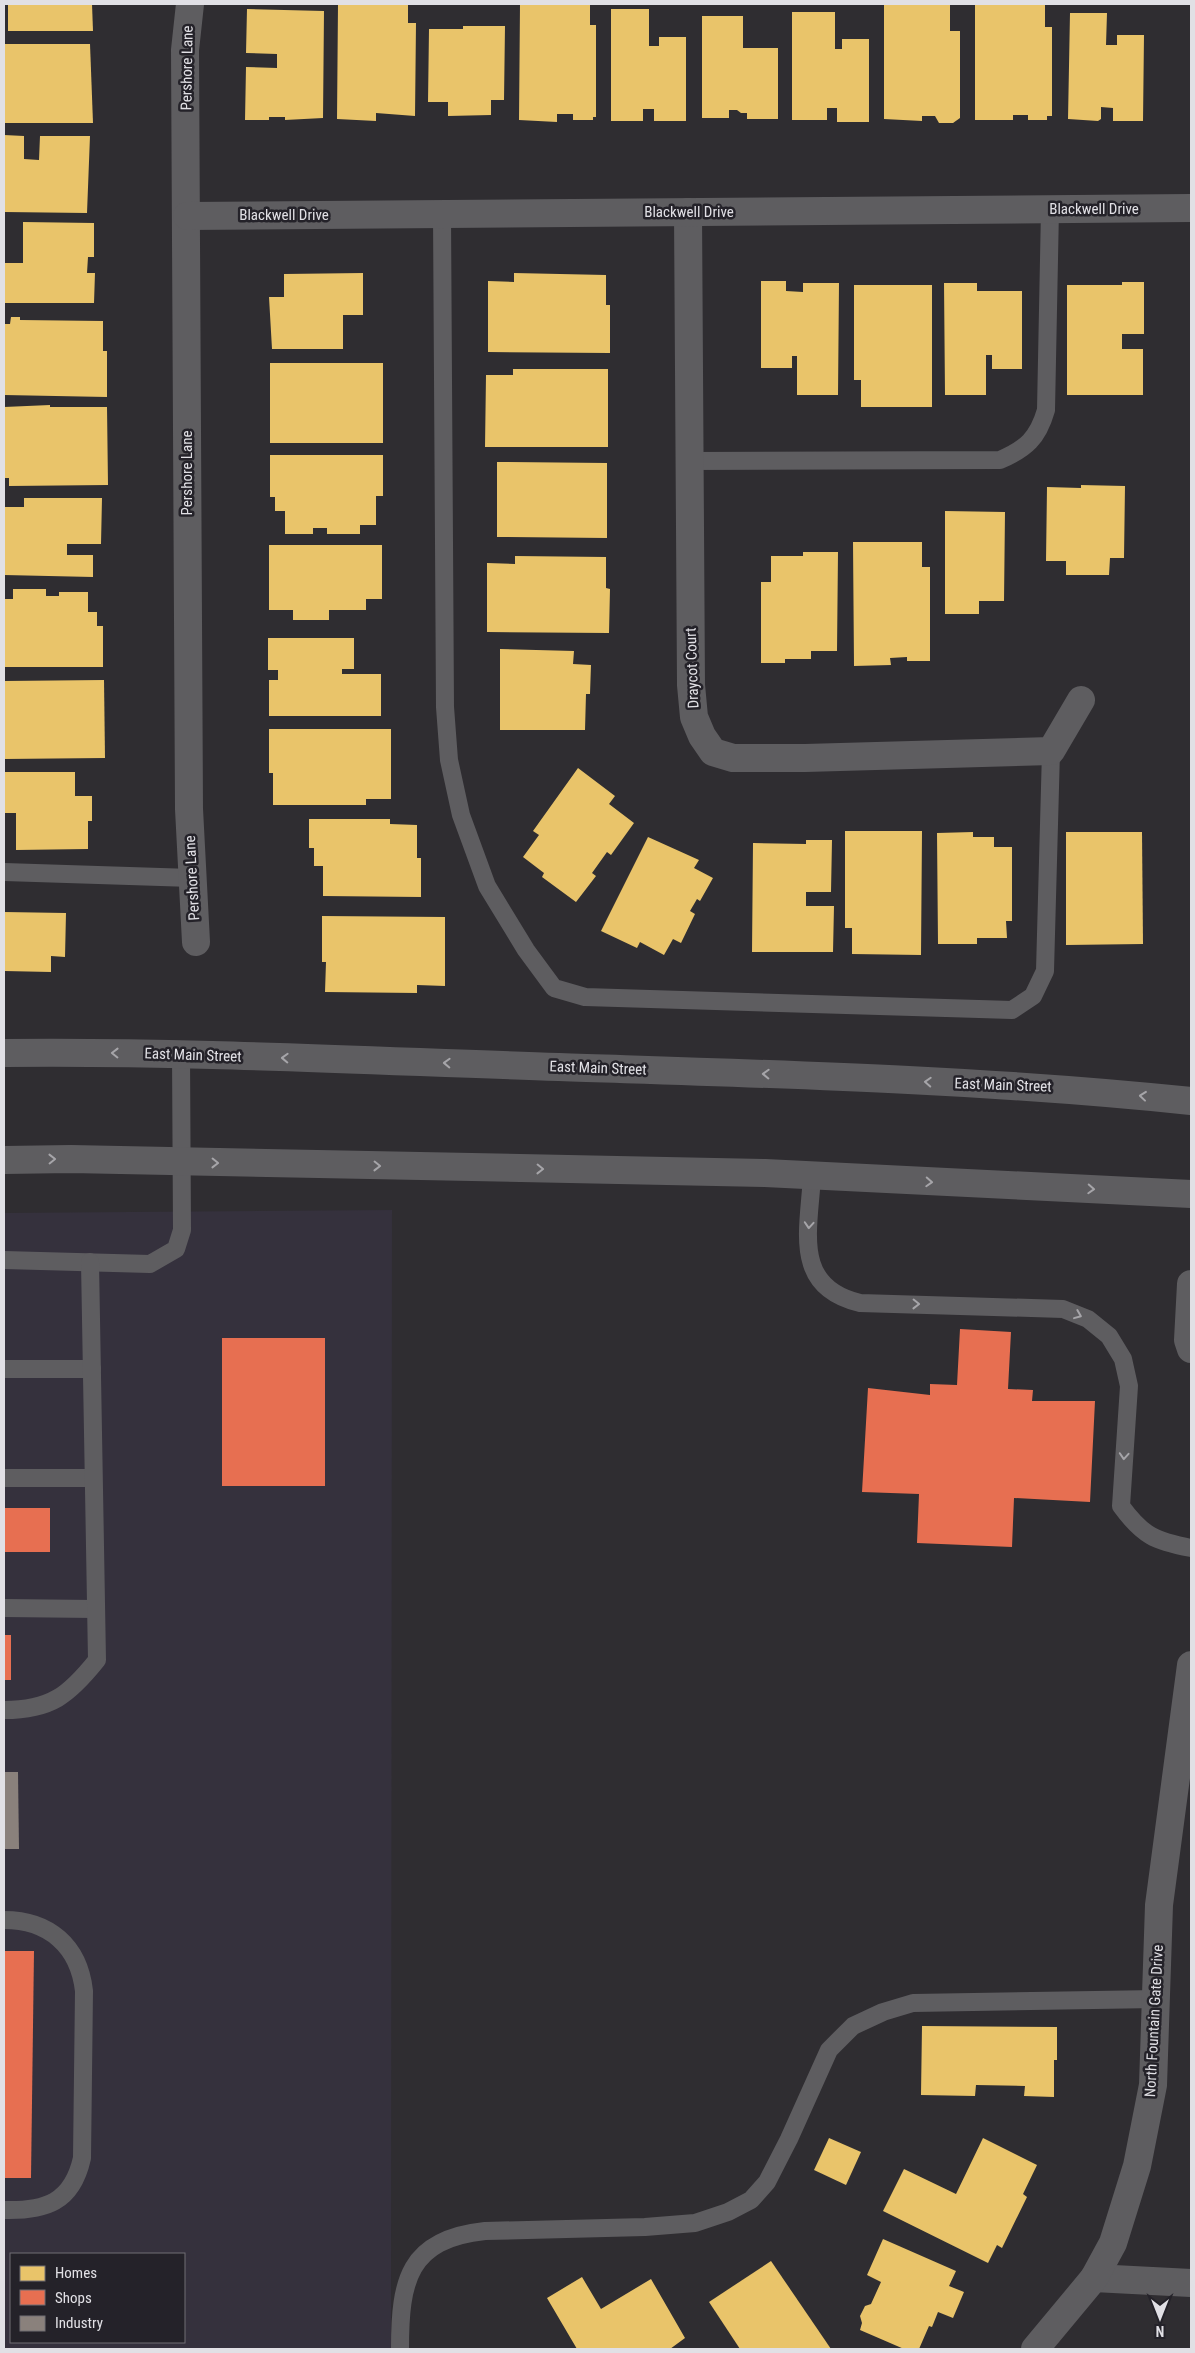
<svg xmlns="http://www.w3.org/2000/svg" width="1195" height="2353" font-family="'Roboto Condensed',sans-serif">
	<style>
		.built { fill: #35313d; fill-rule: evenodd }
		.homes { fill: #e9c46a }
		.shops { fill: #e76f51 }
		.industry { fill: #8a817c }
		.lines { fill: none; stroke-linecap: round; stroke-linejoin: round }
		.lane { stroke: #5e5d60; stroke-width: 18 }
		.street { stroke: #5e5d60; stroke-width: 28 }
		.secondary { stroke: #5e5d60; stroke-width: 28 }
		.oneway { stroke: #a6a5a9 }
		.labels { text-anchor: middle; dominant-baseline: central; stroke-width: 5; stroke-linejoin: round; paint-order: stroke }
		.street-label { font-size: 15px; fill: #e1e0e5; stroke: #242229 }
	</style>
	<rect width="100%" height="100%" fill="#2f2d31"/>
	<path class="built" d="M392,1210L391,2349H4V1213ZM11,2254H184V2342H11Z"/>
	<g class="homes">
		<path d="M8,4H92L93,31H8Z"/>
		<path d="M338,4H408V23H416L415,116L376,113V121L337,119Z"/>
		<path d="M520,4H590V25H596V117H593V120H573V114H557V122L519,120Z"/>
		<path d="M884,4H950V31H960V118L953,123H939L935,116H922V121L884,119Z"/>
		<path d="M975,4H1045V27H1052V116H1047V120H1028V115H1013V120H975Z"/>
		<path d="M247,9L324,11L323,118L285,120V117H269V120H245L246,67L277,68V54L246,53Z"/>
		<path d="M611,9H649V46H659V37H686V121H654V109H643V121H611Z"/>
		<path d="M792,12H835V49H842V39H869V122H837V108H827V120H792Z"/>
		<path d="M1070,13H1107L1106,45H1117V35H1144L1143,121H1113V108L1101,107V119L1098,121L1068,119Z"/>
		<path d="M702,16H743V48H778V119H747V113H741L737,110H729V118H702Z"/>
		<path d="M463,26H505L504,100H491V115L448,116V102H428L429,29H463Z"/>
		<path d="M4,44H90L93,123H4Z"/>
		<path d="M4,135L24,136V159L39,160L40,136H90L87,213L4,212Z"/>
		<path d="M23,222L94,223V257H88L87,273H95L94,303H4V263H23Z"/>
		<path d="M363,273V315H343V349H272L269,297H284V274Z"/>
		<path d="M514,273L606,275V305H610V353L488,352V281L514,282Z"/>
		<path d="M761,281H786V291L803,292V283H839L838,395H797V356H792V368H761Z"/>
		<path d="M1122,282H1144V334H1122V349H1143V395H1067V285H1122Z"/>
		<path d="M944,283H977V291H1022V369H992V355H986V395H945Z"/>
		<path d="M854,285H932V407H861V380H854Z"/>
		<path d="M11,317H20V320L103,321V351H107V397L4,395V324H10Z"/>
		<rect x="270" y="363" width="113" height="80"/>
		<path d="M513,369H608V447H485L486,375H513Z"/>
		<path d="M50,405V407H107L108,485L9,486V478H4V407Z"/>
		<path d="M270,455H383V496H376V525H360V534H327V528H313V534H285V511H275V497H270Z"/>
		<path d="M497,462L607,463V538L497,537Z"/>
		<path d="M1081,485L1125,486L1124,558H1110L1109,575H1066V561H1046L1047,487L1081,488Z"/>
		<path d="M24,498H102L101,544H67V555H93V577L4,575V507H24Z"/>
		<path d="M945,511L1005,512L1004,601H979V614H945Z"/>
		<path d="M853,542H922V567H930V661H907V657L890,658L891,665L854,666Z"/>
		<path d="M269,545H382V599H366V610H329V620H293V610H269Z"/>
		<path d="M803,552H838L837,651H811V659H785V663H761V582H771V556H803Z"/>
		<path d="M515,556L606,557V588L610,589L609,633L487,632V563L515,564Z"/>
		<path d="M13,589H46V596H59V592H88V612H97V626H103V667H4V599H13Z"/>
		<path d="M268,638H354V669H342V674H381V716H269V680H278V670H268Z"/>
		<path d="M500,649L574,651L573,664L591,665L590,694H586L585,730H500Z"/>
		<path d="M104,680L105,758L4,759V681Z"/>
		<path d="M269,729H391V799H366V805H273V773H269Z"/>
		<path d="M578,768L615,796L609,804L634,823L611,855L607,852L592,873L596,876L576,902L542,877L544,873L523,857L539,835L533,831Z"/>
		<path d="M4,772H75V796H92V821H88V849L16,850V813H4Z"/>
		<path d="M309,819H390V824L417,825V858H421V897L323,896V866H314V848H309Z"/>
		<path d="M845,831H922L921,955L852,954V928H845Z"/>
		<path d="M973,832V837H994V847H1012V921H1006L1007,938H977V944H938L937,833Z"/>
		<path d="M1066,832H1142L1143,944L1066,945Z"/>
		<path d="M648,837L699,860L694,868L713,878L700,901L697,899L690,911L695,914L681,943L673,939L664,955L640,942L637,948L601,931Z"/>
		<path d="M806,840H832L831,892H806V906H834L833,952H752L753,843L806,844Z"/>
		<path d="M4,912L66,913L65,957L51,956V972L4,971Z"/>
		<path d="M322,916L445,917V986L417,985V993L325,992L326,962H322Z"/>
		<path d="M922,2026L1057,2027V2060H1054V2097L1024,2096L1025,2086L976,2085L975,2096L921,2095Z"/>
		<path d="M829,2138L861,2152L846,2185L814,2170Z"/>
		<path d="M983,2138L1037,2165L1023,2194L1027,2197L1002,2248L997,2245L988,2263L883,2211L904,2169L956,2194Z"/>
		<path d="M883,2239L956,2271L949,2286L964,2292L953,2318L938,2312L932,2327L929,2326L919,2349H904L860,2330L862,2323L860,2316L865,2306L871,2304L881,2282L867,2275Z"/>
		<path d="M771,2261L831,2349H740L709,2302Z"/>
		<path d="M582,2277L601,2309L651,2279L685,2338L670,2349H577L547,2298Z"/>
	</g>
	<g class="shops">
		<path d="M960,1329L1011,1332L1008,1389L1033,1390L1032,1401H1095L1090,1502L1014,1498L1012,1547L917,1543L919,1494L862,1492L868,1388L930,1395V1384L957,1385Z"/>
		<rect x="222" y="1338" width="103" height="148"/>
		<rect x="4" y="1508" width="46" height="44"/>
		<rect x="4" y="1635" width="7" height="45"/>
		<path d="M4,1951H34L31,2178H4Z"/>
	</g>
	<path class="industry" d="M4,1772H18L19,1849H4Z"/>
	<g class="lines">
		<g class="lane">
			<path d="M442,214L445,707L449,760L461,815L487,886L526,950L554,988L585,997L1012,1010L1033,996L1045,971L1051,751"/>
			<path d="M689,461L1000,460C1026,449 1038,438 1046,410L1050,209"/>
			<path d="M4,872L192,878"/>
			<path d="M812,1176C809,1230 792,1287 860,1303L1063,1309L1088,1319L1109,1336L1123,1359L1129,1386L1121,1506C1143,1536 1155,1541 1191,1548"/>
			<path d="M4,1260L150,1264L176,1249L182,1230L181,1054"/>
			<path d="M4,1369H92"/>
			<path d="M4,1478H93"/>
			<path d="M4,1608L95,1609"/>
			<path d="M4,1710C51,1710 69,1695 97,1660L90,1262"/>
			<path d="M4,1920C49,1920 79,1946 84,1991L82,2158C72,2203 45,2211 4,2210"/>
			<path d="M400,2349C400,2281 408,2239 485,2231L645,2227L695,2223L728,2212L751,2200L767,2182L789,2139L829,2050L853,2026L883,2012L913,2003L1157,1999"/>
		</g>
		<g class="street">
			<path d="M190,4L185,50L189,809L196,942"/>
			<path d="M688,212L691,685L694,717L702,736L713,752L733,758H805L1051,751L1081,700"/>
			<path d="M187,216L1191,208"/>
			<path d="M1191,1284L1188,1340L1191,1349"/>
			<path d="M1094,2278L1191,2283"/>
			<path d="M1035,2349L1094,2278L1113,2243L1137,2166L1153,2085L1159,1905L1191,1665"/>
		</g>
		<g class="secondary">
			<path d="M4,1053C189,1051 374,1061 559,1067C770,1074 981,1079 1191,1101"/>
			<path d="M4,1160L71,1159L765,1173L1191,1194"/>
		</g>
	</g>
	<defs><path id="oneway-chevron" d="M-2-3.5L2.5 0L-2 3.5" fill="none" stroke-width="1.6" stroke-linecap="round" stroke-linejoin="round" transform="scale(1.25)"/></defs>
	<g class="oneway">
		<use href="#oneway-chevron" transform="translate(115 1053) rotate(-179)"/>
		<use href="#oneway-chevron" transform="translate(285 1058) rotate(-178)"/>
		<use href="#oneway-chevron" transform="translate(447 1063) rotate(-178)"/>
		<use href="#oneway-chevron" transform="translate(766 1074) rotate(-178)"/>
		<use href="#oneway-chevron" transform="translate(928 1082) rotate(-177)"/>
		<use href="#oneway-chevron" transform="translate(1143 1096) rotate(-174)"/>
		<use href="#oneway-chevron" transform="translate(52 1159) rotate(-1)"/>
		<use href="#oneway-chevron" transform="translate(215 1163) rotate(1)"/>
		<use href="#oneway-chevron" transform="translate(377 1166) rotate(1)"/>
		<use href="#oneway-chevron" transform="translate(540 1169) rotate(1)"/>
		<use href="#oneway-chevron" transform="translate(929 1182) rotate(3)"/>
		<use href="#oneway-chevron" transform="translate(1091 1189) rotate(3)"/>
		<use href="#oneway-chevron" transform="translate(809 1225) rotate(94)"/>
		<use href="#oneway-chevron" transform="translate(916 1304) rotate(1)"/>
		<use href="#oneway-chevron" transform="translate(1078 1315) rotate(22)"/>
		<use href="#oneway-chevron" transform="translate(1124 1456) rotate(94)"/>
	</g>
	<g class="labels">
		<g class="street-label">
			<text transform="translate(187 68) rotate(-89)">Pershore Lane</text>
			<text x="1094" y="209">Blackwell Drive</text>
			<text x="689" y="212">Blackwell Drive</text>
			<text x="284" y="215">Blackwell Drive</text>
			<text transform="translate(187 473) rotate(-90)">Pershore Lane</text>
			<text transform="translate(692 668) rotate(-92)">Draycot Court</text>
			<text transform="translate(192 878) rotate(-93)">Pershore Lane</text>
			<text transform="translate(193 1055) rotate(2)">East Main Street</text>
			<text transform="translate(598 1068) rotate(2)">East Main Street</text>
			<text transform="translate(1003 1085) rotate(2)">East Main Street</text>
			<text transform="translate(1154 2021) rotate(-87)">North Fountain Gate Drive</text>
		</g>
	</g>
	<rect width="1195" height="2353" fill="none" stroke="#e1e0e5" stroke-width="10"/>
	<rect x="10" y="2253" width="175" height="90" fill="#242229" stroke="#706e74"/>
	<rect x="20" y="2266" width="25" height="15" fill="#e9c46a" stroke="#706e74"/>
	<text x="55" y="2278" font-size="15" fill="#e1e0e5">Homes</text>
	<rect x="20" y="2290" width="25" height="15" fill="#e76f51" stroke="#706e74"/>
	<text x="55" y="2303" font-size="15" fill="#e1e0e5">Shops</text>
	<rect x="20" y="2316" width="25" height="15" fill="#8a817c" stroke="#706e74"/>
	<text x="55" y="2328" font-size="15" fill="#e1e0e5">Industry</text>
	<g transform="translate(1160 2318) rotate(180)" stroke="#242229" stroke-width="4" paint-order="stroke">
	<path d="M0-4L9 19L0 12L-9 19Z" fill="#e1e0e5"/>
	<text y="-8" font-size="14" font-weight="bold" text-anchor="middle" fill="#e1e0e5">N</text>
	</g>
</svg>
